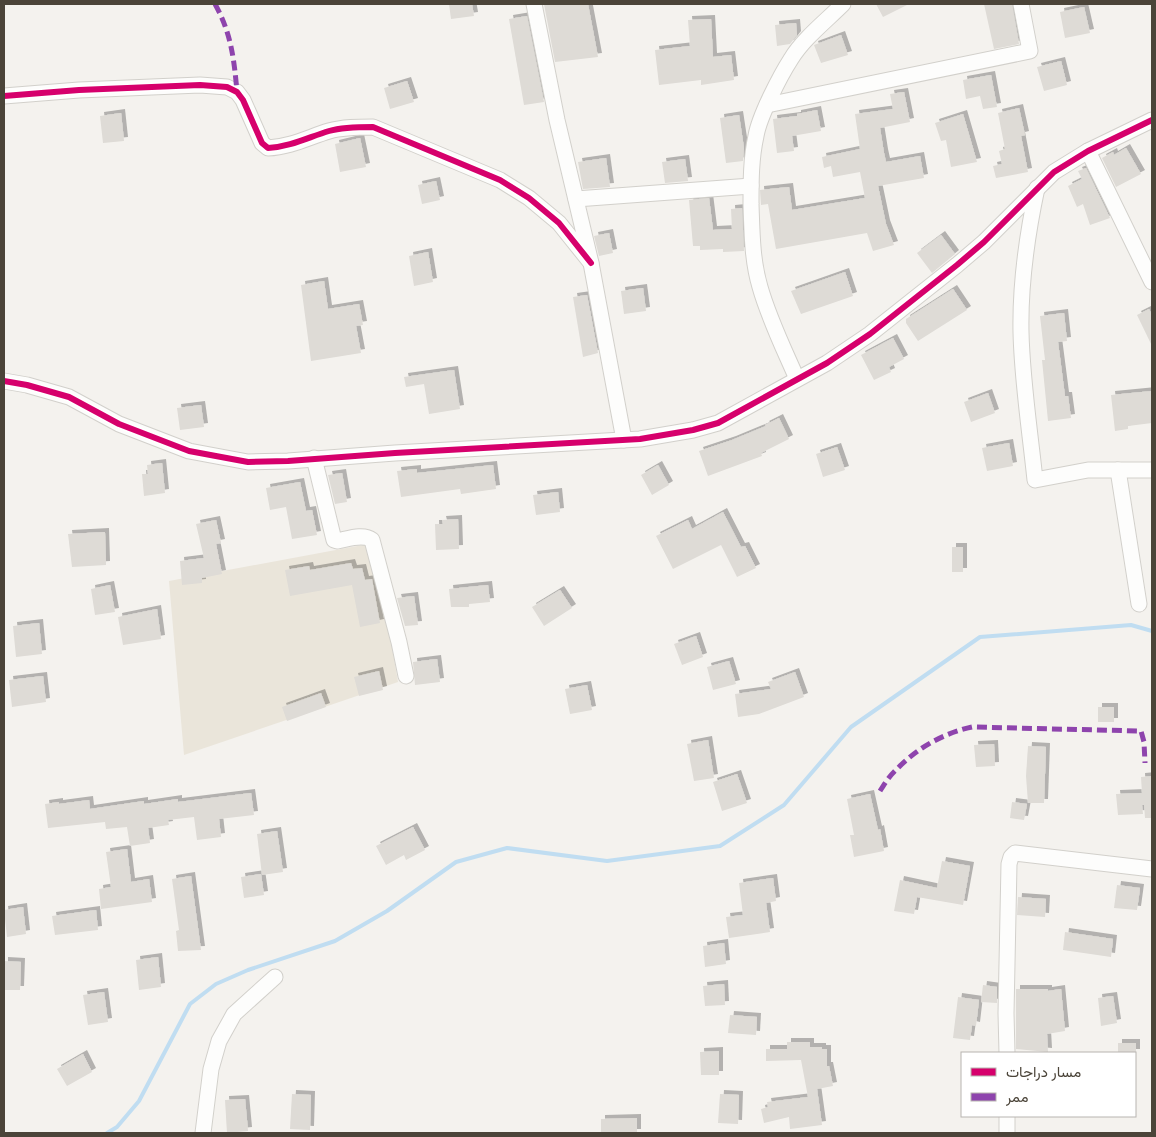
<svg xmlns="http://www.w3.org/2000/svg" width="1156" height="1137" font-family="'Public Sans',Vazirmatn,sans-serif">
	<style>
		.education { fill: #eae5da }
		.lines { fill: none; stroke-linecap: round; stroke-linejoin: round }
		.stream { stroke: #c0ddf1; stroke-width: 4 }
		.building { fill: #dedbd6; filter: url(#shadow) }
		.street-casing { stroke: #d2d0cb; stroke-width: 17 }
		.street { stroke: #fdfdfc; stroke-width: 15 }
		.quiet { stroke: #8e44ad; stroke-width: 5; stroke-dasharray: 10 5; stroke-linecap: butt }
		.cycleway-casing { stroke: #fff; stroke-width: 9 }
		.cycleway { stroke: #d6006c; stroke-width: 6 }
	</style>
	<defs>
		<filter id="shadow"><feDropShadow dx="4" dy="-4" stdDeviation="0" flood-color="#0004"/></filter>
	</defs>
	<rect width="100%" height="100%" fill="#f4f2ee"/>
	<path class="education" d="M368,544L391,641L398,682L184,755L169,581Z"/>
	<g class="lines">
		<path class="stream" d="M107,1133L117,1127L139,1101L190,1004L216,984L248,970L335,941L387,911L456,862L507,848L607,861L720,846L784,805L851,727L980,637L1131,625L1152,631"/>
	</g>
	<g class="building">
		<path d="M449,4H472L474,16L451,19Z"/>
		<path d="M544,4H588L598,57L555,62Z"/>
		<path d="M876,4H909L883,17Z"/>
		<path d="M984,4H1012L1019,44L994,49Z"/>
		<path d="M1084,7L1090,33L1065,38L1060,12Z"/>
		<path d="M527,16L544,102L524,105L509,19Z"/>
		<path d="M711,19L713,57L731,55L734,80L701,85V80L659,85L655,50L690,46L688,20Z"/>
		<path d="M796,23L797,35L790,44L777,46L775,25Z"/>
		<path d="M841,35L848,55L821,63L814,45Z"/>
		<path d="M1061,61L1067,85L1044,91L1037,67Z"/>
		<path d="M991,75L997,107L983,109L980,96L966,99L963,80Z"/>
		<path d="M407,81L414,102L390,109L384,88Z"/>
		<path d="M904,92L910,122L880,128L884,153L886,162L920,156L924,178L878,186L886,224L894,245L873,251L867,233L776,249L768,204L761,205L760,190L789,187L792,210L865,198L860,172L833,177L831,166L824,168L822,157L860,149L855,114L893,109L890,94Z"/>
		<path d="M1019,108L1025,135L1021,136L1028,172L996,178L993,166L1002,164L999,151L1005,149L998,113Z"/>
		<path d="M817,110L821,131L792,136L794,151L777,153L773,119L797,116V114Z"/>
		<path d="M121,113L124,141L103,143L100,116Z"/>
		<path d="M963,114L977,162L951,167L946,140L941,141L935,123Z"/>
		<path d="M739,115L744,148L743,161L726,163L720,118Z"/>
		<path d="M360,138L366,167L340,172L335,144Z"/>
		<path d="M1126,148L1141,174L1116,187L1102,158L1113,152L1114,155Z"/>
		<path d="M606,158L610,187L583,189L578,162Z"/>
		<path d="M685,159L688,181L665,183L662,162Z"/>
		<path d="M1086,168L1110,218L1090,225L1083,204L1077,207L1068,186L1082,179L1078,171Z"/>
		<path d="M436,181L440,200L422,204L418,185Z"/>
		<path d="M709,198L713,230L732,229L731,209L742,208L744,251L723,252V249L700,250V246H693L689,200Z"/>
		<path d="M609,233L613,253L599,256L594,236Z"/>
		<path d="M941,235L955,254L932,273L917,253Z"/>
		<path d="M428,252L433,282L414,286L409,256Z"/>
		<path d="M845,272L853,296L801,314L791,291Z"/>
		<path d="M324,281L328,309L359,304L363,325L356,326L361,353L311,361L301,285Z"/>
		<path d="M643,288L646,311L624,314L621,291Z"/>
		<path d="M953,289L967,310L918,341L906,323V319Z"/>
		<path d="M587,295L598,353L583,357L573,297Z"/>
		<path d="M1149,309L1152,315V346L1137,315Z"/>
		<path d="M1064,313L1067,341L1058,342L1065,396H1068L1071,418L1048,421L1042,360H1045L1040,316Z"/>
		<path d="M893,338L904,359L889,367L891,372L874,380L861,355Z"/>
		<path d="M454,370L460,409L429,414L424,384L406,387L404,377Z"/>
		<path d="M1152,391V423L1128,426V429L1115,431L1111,395Z"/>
		<path d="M988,393L995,413L971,422L964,402Z"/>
		<path d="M201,405L204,427L180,430L177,408Z"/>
		<path d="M779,418L789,439L761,453L762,456L708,476L699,451L732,440L766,426L765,425Z"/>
		<path d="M1009,443L1013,466L987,471L982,448Z"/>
		<path d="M837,447L845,470L823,477L816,454Z"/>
		<path d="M162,463L165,493L144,496L142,474H148L147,465Z"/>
		<path d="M493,465L496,489L461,494L460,489L401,497L397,471L417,469V473Z"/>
		<path d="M658,465L669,485L652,495L641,475Z"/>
		<path d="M342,473L347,502L335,504L328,475Z"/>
		<path d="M300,482L306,511L312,510L317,535L292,539L286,507L270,510L266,488Z"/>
		<path d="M558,492L560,512L536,515L533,495Z"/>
		<path d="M723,512L741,547L745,546L756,568L737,577L721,545L673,569L656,536L688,520L692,529Z"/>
		<path d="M458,519L459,549L436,550L435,524H443L442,520Z"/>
		<path d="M216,520L221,543L216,544L222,574L202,578V583L182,585L180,561L204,558L196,524Z"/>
		<path d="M105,532L106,565L72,567L68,534Z"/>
		<rect x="952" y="547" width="11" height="25"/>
		<path d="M351,563L353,569L362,568L365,580L372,579L380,623L360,627L352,585L290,596L285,570L309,566L310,570Z"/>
		<path d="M110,585L115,612L95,615L91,589Z"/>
		<path d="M488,585L490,602L469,604V607H451L449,589Z"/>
		<path d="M560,590L572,608L544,626L532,607Z"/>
		<path d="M414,596L418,625L405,626L397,598Z"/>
		<path d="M157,609L161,639L123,645L118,617Z"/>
		<path d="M39,623L42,654L16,657L13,626Z"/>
		<path d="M696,636L703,657L682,665L674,644Z"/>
		<path d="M437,659L440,682L415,685L413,662Z"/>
		<path d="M729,661L736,684L713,690L707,667Z"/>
		<path d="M379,671L383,690L359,696L354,677Z"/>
		<path d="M795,672L804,697L759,714L738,717L735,694L771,689L768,682Z"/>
		<path d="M43,676L46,702L12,707L9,680Z"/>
		<path d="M587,685L592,710L570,714L565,689Z"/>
		<path d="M321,693L326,707L287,721L282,707Z"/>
		<rect x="1098" y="707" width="16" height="15"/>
		<path d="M708,740L714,778L694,781L687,744Z"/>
		<path d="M994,744L995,766L976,767L974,745Z"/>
		<path d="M1028,746L1046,747L1044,803H1028L1026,776Z"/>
		<path d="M737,774L747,803L722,811L713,782Z"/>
		<path d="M1152,776V818H1145L1144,805H1142L1143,814L1118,815L1116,794L1142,793L1141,777Z"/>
		<path d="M251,793L254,815L219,819L221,837L197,840L194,817L168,820L169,825L148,828L150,843L130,846L127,827L106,829L105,822L48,828L45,804L59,802V804L89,800L90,809L144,801V804L178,799V802Z"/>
		<path d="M870,794L878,830L880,829L884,851L854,857L850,835H854L847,799Z"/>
		<path d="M1012,802L1027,804L1024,820L1010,818Z"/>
		<path d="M413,827L425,850L406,860L404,855L386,865L376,846Z"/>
		<path d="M277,831L283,872L262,875L257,834Z"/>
		<path d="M127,849L131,882L149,879L152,902L101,909L99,889L111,887L106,852Z"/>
		<path d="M942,861L970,866L963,905L917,897L914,914L894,911L900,880L937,888Z"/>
		<path d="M261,874L264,895L244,898L241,877Z"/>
		<path d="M191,876L201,950L178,951L176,931L179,930L172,879Z"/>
		<path d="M773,878L776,901L766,903L770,932L729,938L726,917L743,915L739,883Z"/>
		<path d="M1117,885L1140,888L1137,910L1114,908Z"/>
		<path d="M1018,897L1046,899L1045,917L1017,915Z"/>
		<path d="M23,907L26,934L7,937L4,910Z"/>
		<path d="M96,910L98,930L55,935L52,916Z"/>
		<path d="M1065,932L1113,939L1111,957L1063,950Z"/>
		<path d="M724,943L726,964L705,967L703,946Z"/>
		<path d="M158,957L161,987L139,990L136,960Z"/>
		<path d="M4,961L21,962L20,990H4Z"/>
		<path d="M724,984L725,1005L705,1006L703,986Z"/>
		<path d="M983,985L997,987V1003L981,1002Z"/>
		<path d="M1016,989H1048V991L1061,989L1065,1031L1047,1034L1048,1052L1016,1049Z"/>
		<path d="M104,992L108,1022L88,1025L83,995Z"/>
		<path d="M1113,996L1117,1023L1101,1026L1098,998Z"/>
		<path d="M958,997L979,1000L976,1026L972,1025L970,1040L953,1038Z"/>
		<path d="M730,1015L757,1017L756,1035L728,1033Z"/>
		<path d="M787,1042H810V1047H822V1049H827V1066H829L833,1086L817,1089L822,1125L790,1129L789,1117L764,1123L761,1109L768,1107L767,1102L808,1097L801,1060L766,1061V1049H787Z"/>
		<rect x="1118" y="1043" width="18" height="10"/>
		<path d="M719,1051V1075H701L700,1052Z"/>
		<path d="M83,1054L92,1072L67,1086L57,1069Z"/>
		<path d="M292,1094L311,1095L310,1130L290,1129Z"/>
		<path d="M720,1094L739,1095L738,1124L718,1123Z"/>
		<path d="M245,1099L248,1131L227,1133L225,1100Z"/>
		<path d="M637,1118V1133H601V1119Z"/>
	</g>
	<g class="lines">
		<g class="street-casing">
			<g id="street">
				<path d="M534,4L557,120L591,263L624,440"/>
				<path d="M4,96L79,90L200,85L227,87L237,92L243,100L262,143L268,148C290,147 309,137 329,131C343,127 358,127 373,127L500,180L529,198L559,223L591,263"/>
				<path d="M767,105L1030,51L1021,4"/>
				<path d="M1088,151L1152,282"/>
				<path d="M1037,188C1027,235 1020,283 1021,332C1022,381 1030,431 1035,480L1088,470H1152"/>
				<path d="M576,199L751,186"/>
				<path d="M797,379C784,349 769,319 760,287C752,260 752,232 751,204C751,181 751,158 756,136C759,117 780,76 791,59C803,39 826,21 843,4"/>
				<path d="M4,381L27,385L69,397L119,424L189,451L248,462L288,461L395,453L640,439L693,430L718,423L827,363L870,334L957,265L984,242L1054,172L1088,151L1152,120"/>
				<path d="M314,458L334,540L337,541C348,539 363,533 372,540L399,642L406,676"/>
				<path d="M1118,470L1139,604"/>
				<path d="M1007,1053L1006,1013L1009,864L1011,857L1015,853L1152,869"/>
				<path d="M203,1133L211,1069L219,1041L234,1014L275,977"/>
				<path d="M1007,1133V1116"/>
			</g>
		</g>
		<use href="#street" class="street"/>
		<g class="quiet">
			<path d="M215,4C231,33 234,58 237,92"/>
			<path d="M880,791C885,783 890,775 897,769C917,748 944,733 972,727L1141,731L1144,742L1145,763"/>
		</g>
		<g class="cycleway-casing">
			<g id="cycleway">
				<path d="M4,96L79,90L200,85L227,87L237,92L243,100L262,143L268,148C290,147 309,137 329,131C343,127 358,127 373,127L500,180L529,198L559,223L591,263"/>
				<path d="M4,381L27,385L69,397L119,424L189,451L248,462L288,461L395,453L640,439L693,430L718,423L827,363L870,334L957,265L984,242L1054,172L1088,151L1152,120"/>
			</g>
		</g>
		<use href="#cycleway" class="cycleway"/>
	</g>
	<rect width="1156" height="1137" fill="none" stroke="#4b4439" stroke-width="10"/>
	<rect x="961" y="1052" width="175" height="65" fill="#ffffff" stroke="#b7b4b0"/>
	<rect x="971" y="1068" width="25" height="8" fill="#d6006c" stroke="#b7b4b0"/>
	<text x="1006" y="1077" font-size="15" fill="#4b4439">مسار دراجات</text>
	<rect x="971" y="1093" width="25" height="8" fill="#8e44ad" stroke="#b7b4b0"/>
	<text x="1006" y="1102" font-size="15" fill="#4b4439">ممر</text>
</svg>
